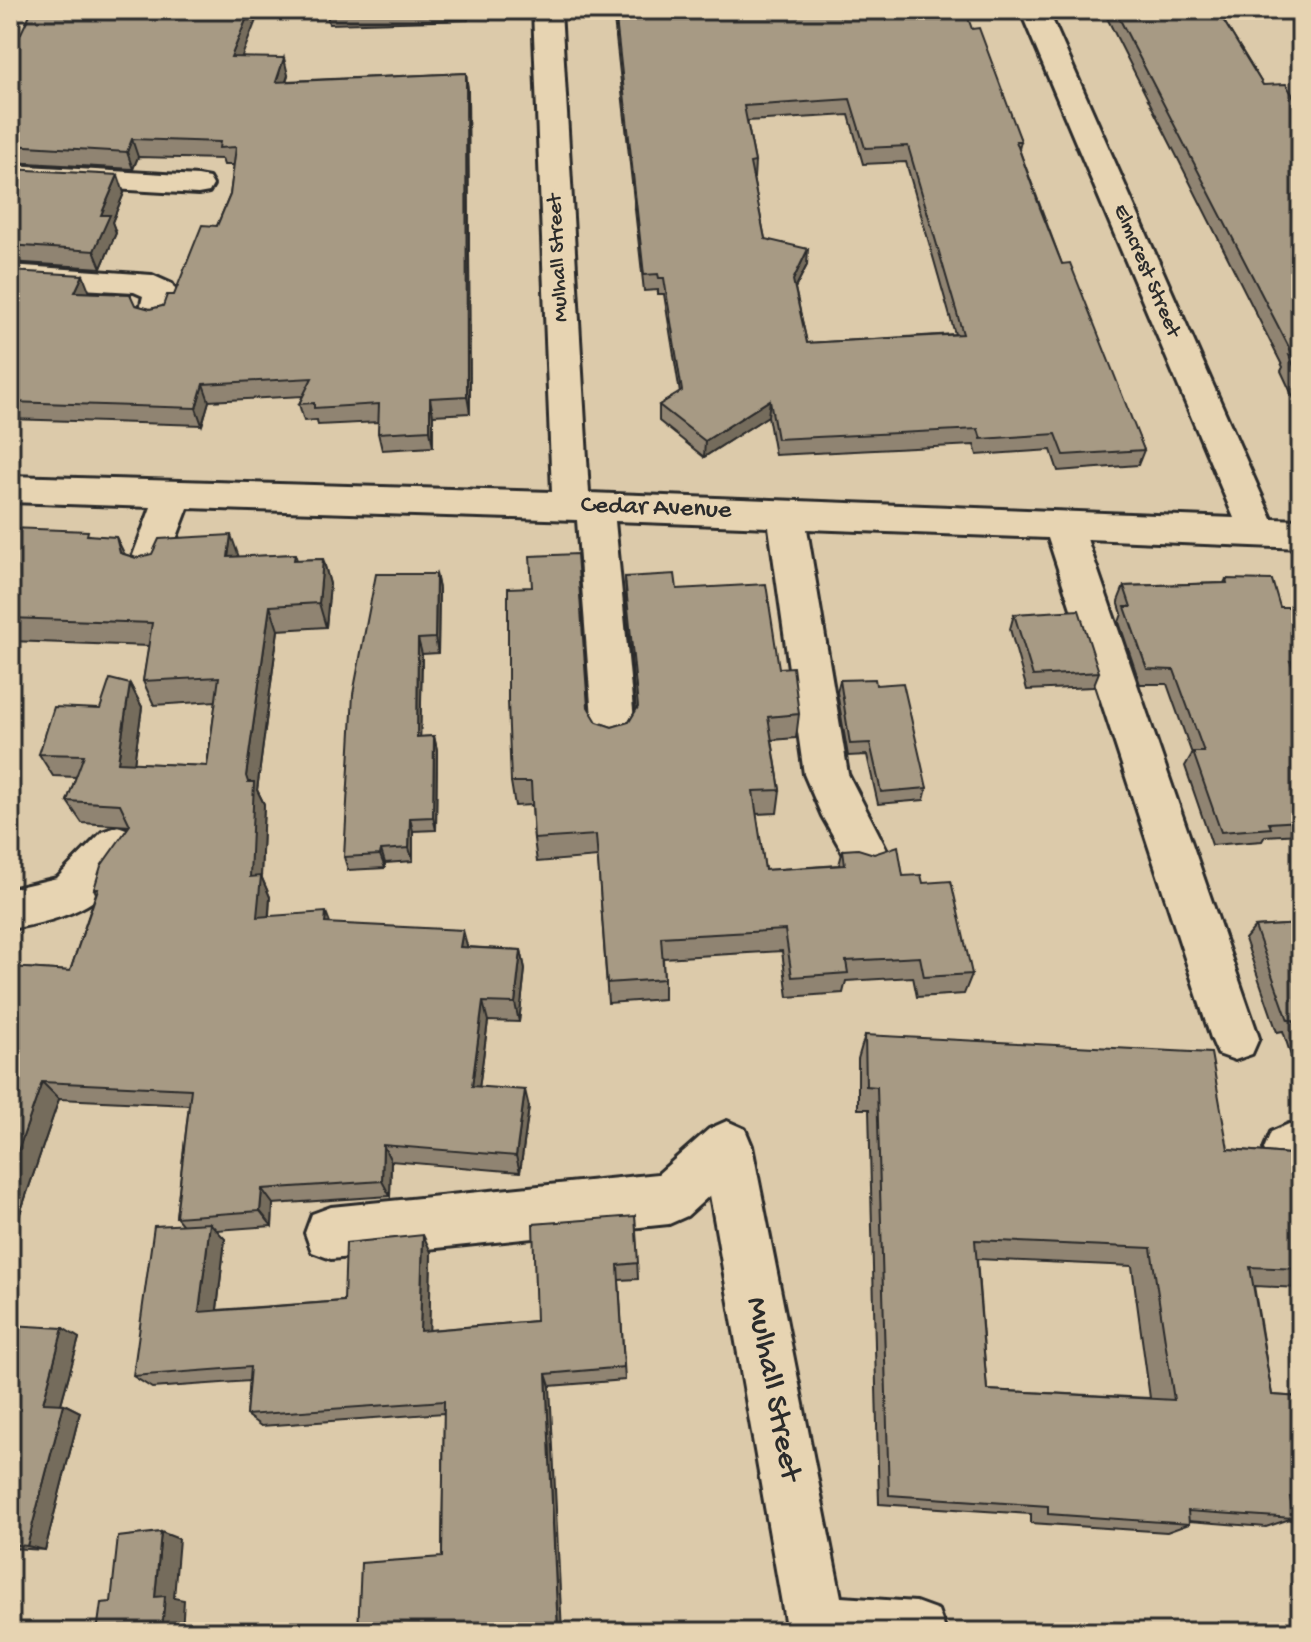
<svg xmlns="http://www.w3.org/2000/svg" width="1311" height="1642" font-family="'Gochi Hand',sans-serif">
	<style>
		.lines { fill: none; stroke-linecap: round; stroke-linejoin: round }
		.minor-casing { stroke: #2b2b2b; stroke-width: 6 }
		.minor { fill: #e7d4b2; fill-rule: evenodd }
		.wall { fill: #908472; stroke: #2b2b2b; stroke-width: 2; fill-rule: evenodd }
		.shaded-wall { fill: #756c5c; stroke: #2b2b2b; stroke-width: 2 }
		.building { fill: #a79a84; stroke: #2b2b2b; stroke-width: 2; fill-rule: evenodd }
		.labels { text-anchor: middle; dominant-baseline: central; stroke-width: 7; stroke-linejoin: round; paint-order: stroke }
		.far-street-label { font-size: 22px; fill: #2b2b2b; stroke: #e7d4b2 }
		.street-label { font-size: 26px; fill: #2b2b2b; stroke: #e7d4b2 }
		.near-street-label { font-size: 32px; fill: #2b2b2b; stroke: #e7d4b2 }
	</style>
	<rect width="100%" height="100%" fill="#dccaaa"/>
	<filter id="ink" filterUnits="userSpaceOnUse"><feTurbulence type="fractalNoise" baseFrequency=".0125" numOctaves="2"/><feDisplacementMap in="SourceGraphic" scale="16" xChannelSelector="R" yChannelSelector="G"/><feConvolveMatrix kernelMatrix="1 2 1 2 8 2 1 2 1" color-interpolation-filters="sRGB"/></filter>
	<g filter="url(#ink)">
		<g class="lines">
			<g class="minor-casing">
				<g id="minor">
					<path d="M533,10H561L589,493L1234,518L1020,10H1048L1272,519L1301,520V548L1087,539L1259,1038L1252,1054L1235,1060L1218,1054L1211,1038L1048,538L807,529L848,774L889,854L883,867L867,873L851,867L822,816L804,774L769,527L615,521L635,731L629,743L614,748L599,743L593,731L577,520L188,508L162,576L148,580L134,576L129,566L151,507L10,502V476L552,492Z"/>
					<path d="M10,165L198,176L209,178L213,185L209,192L198,194L10,183Z"/>
					<path d="M10,265L152,275L172,284L176,291L168,321L156,324L144,321L139,313L143,296L134,292L10,285Z"/>
					<path d="M118,826L134,832L140,845C112,903 70,919 10,929V889L57,878L102,832Z"/>
					<path d="M727,1121L745,1129L752,1146L841,1597L916,1602L938,1610L946,1632H787L710,1195L687,1216L669,1224L331,1259L312,1252L305,1233L312,1214L331,1207L658,1174L709,1129Z"/>
					<path d="M1289,1124L1301,1125V1175L1271,1166L1264,1149L1271,1132Z"/>
				</g>
			</g>
			<use href="#minor" class="minor"/>
		</g>
		<g class="wall">
			<path d="M326,10H468V20L329,24Z"/>
			<path d="M613,10H719L720,13L724,15L972,29L1021,141L1019,149L1062,264L1144,450L1138,465L1058,471L1051,450L977,455L974,445L775,455L768,416L704,457L659,421V405L680,393L664,294H658V290L644,291ZM849,115L863,164L906,162L955,334L807,343L795,288L807,265L765,239L753,178H754L755,162L747,121Z"/>
			<path d="M1103,10H1217L1263,85L1301,109V414L1281,371L1283,367Z"/>
			<path d="M10,50L242,57L288,75L286,81L466,73L468,91L470,413L433,415V447L382,450L378,433L379,422L318,425L317,420L304,421L299,404L303,396L209,401L202,425L10,419V271L150,309L163,306L174,295L217,226L230,195L234,165H224L222,159L138,157L133,169L10,162Z"/>
			<path d="M10,169L124,193L112,222L116,233L101,268L10,262Z"/>
			<path d="M10,528L90,535L124,554L136,558L239,557L295,554L297,560L323,559L330,584L326,627L278,630L257,790L264,804L261,876L270,897L269,916L331,924L467,947L521,950L525,969L519,1022L488,1021L479,1087L529,1107L520,1172L391,1161L390,1196L273,1204L272,1226L216,1230L225,1239L217,1310L344,1301L431,1252L429,1330L536,1321L635,1216L638,1279L619,1280L625,1380L550,1386L442,1557L444,1413L261,1426L246,1415L249,1381L152,1388L133,1376L182,1224L176,1217L189,1105L59,1099L15,1228H10V967L70,971L96,893L94,889L129,826L82,823L67,801L76,777L53,776L39,754L100,709L130,684L142,707L134,763L207,766L216,701L154,705L143,681L149,646L10,641Z"/>
			<path d="M436,574L439,589L438,653L422,654L420,737L434,736L437,750L436,830L413,831V861L385,863V868L348,870L344,857Z"/>
			<path d="M625,577L677,589L779,668L799,714L796,738L772,740L780,790L777,813L756,814L765,870L839,865L843,850L903,876L923,883L972,974L964,994L917,997L913,977L846,981L843,993L788,997L782,951L663,958L664,979V999L608,1003L598,857L537,862L534,839L532,805L515,806L511,782L597,722L612,727L629,722L636,710L626,602Z"/>
			<path d="M1226,579L1280,607H1301V676H1296L1301,687V834L1265,836L1262,841L1212,845L1185,766L1192,754L1167,684H1140L1119,622L1122,614L1118,601L1124,586L1224,583Z"/>
			<path d="M1014,614L1099,672L1093,687L1027,690L1010,629Z"/>
			<path d="M840,680L876,685L927,788L924,800L878,804L867,755L848,756L837,692Z"/>
			<path d="M1301,924V1058L1292,1059L1283,1031L1277,1032L1245,939L1255,927Z"/>
			<path d="M865,1035L1228,1149L1301,1155V1288L1254,1286L1272,1395L1301,1397V1508H1292L1293,1518L1266,1527L1189,1521V1524L1167,1532L1031,1523V1514L879,1504L869,1109H858V1059ZM977,1259L1132,1266L1150,1398L987,1390Z"/>
			<path d="M10,1325L79,1338L61,1404H64L80,1412L45,1550L10,1548Z"/>
		</g>
		<g class="shaded-wall">
			<path d="M250,10H260L235,74L231,57Z"/>
			<path d="M284,58L288,75L280,99L276,82Z"/>
			<path d="M466,73L468,91L470,413L467,396Z"/>
			<path d="M132,139L138,157L133,169L127,152Z"/>
			<path d="M118,175L124,193L112,222L116,233L101,268L94,251L101,215Z"/>
			<path d="M808,249L807,265L791,296L793,280Z"/>
			<path d="M83,275L90,293L75,292Z"/>
			<path d="M203,384L209,401L202,425L196,408Z"/>
			<path d="M430,398L433,415V447L430,430Z"/>
			<path d="M770,400L768,416L704,457L705,441Z"/>
			<path d="M231,535L240,560L228,557Z"/>
			<path d="M116,537L128,561L120,553Z"/>
			<path d="M323,559L330,584L326,627L319,603Z"/>
			<path d="M436,574L439,589L438,653L435,638Z"/>
			<path d="M270,606L278,630L257,790L264,804L261,876L270,897L267,937L257,917L250,877L246,776Z"/>
			<path d="M418,639L422,654L420,751L417,737Z"/>
			<path d="M130,684L142,707L131,785L118,762Z"/>
			<path d="M434,736L437,750L436,830L433,817Z"/>
			<path d="M410,818L413,831V861L409,848Z"/>
			<path d="M381,850L385,863V868L380,855Z"/>
			<path d="M326,912L334,933L325,923Z"/>
			<path d="M463,930L468,949L460,947Z"/>
			<path d="M521,950L525,969L519,1022L515,1003Z"/>
			<path d="M483,1002L488,1021L477,1103L472,1086Z"/>
			<path d="M42,1082L59,1099L15,1228L10,1225V1174Z"/>
			<path d="M525,1090L529,1107L520,1172L516,1156Z"/>
			<path d="M383,1145L391,1161L390,1196L382,1181Z"/>
			<path d="M262,1189L273,1204L272,1226L260,1211Z"/>
			<path d="M210,1223L225,1239L215,1326L199,1312Z"/>
			<path d="M423,1235L431,1252L429,1345L420,1331Z"/>
			<path d="M63,1328L79,1338L59,1411L43,1403Z"/>
			<path d="M546,1374L550,1386L562,1632H558Z"/>
			<path d="M64,1404L80,1412L45,1550L27,1546Z"/>
			<path d="M161,1532L179,1539L174,1598L184,1600L182,1632H162L155,1597Z"/>
		</g>
		<g class="building">
			<path d="M32,10H250L231,57L284,58L276,82L466,73L467,396L430,398V430L378,433L379,404L314,408V403L299,404L312,378L203,384L196,408L10,402V271L83,275L75,292L130,294L135,305L150,309L163,306L167,295H174L202,225L217,226L230,195L236,147L219,148L220,142L132,139L127,152L10,145V50H13Z"/>
			<path d="M615,10H719L720,13L724,15L829,10H965L972,29L979,28L1021,141H1016L1040,208L1062,264L1070,263L1144,450L1064,455L1056,434L981,439L978,429L777,439L770,400L705,441L659,405L682,391L664,278H659L658,274L644,275ZM850,99L865,148L908,146L963,334L807,343L793,280L808,249L765,239L750,163L755,162L744,106Z"/>
			<path d="M1115,10H1217L1263,85L1286,84L1301,109V382L1289,355H1293Z"/>
			<path d="M10,169L118,175L101,215H110L94,251L10,245Z"/>
			<path d="M10,528L88,531L87,535L116,537L120,553L136,558L152,554L159,539L231,535L228,557L295,554L294,560L323,559L319,603L270,606L246,776L248,782H254L250,877L261,876L257,917L326,912L325,923L463,930L460,947L521,950L515,1003L483,1002L472,1086L525,1090L516,1156L383,1145L382,1181L262,1189L260,1211L176,1217L191,1089L42,1082L10,1174V967L70,971L98,889H94L101,866L130,825L120,804L67,801L84,755L39,754L54,707L100,709L110,679L130,684L118,762L207,766L219,677L143,681L152,623L10,618Z"/>
			<path d="M577,554L588,707L597,722L612,727L629,722L638,707L625,577L675,574L677,589L766,584L779,668L793,667L799,714L768,717L780,790L753,791L765,870L845,865L843,850L858,849L874,854L898,846L903,876L921,875L923,883L951,881L972,974L924,977L920,957L846,961L848,973L792,977L785,930L661,937L664,979L607,983L596,835L534,839L531,782H511L508,701V588L532,587L530,556Z"/>
			<path d="M376,574H436L435,638L418,639L417,737L434,736L433,817L410,818L409,848L381,850L380,855L344,857L353,694Z"/>
			<path d="M1226,579L1272,580L1280,607H1301V662L1290,661L1301,687V821L1269,823L1271,828L1221,832L1193,752H1204L1174,670L1147,669L1125,607H1131L1124,586L1227,583Z"/>
			<path d="M1079,610L1099,672L1033,676L1014,614Z"/>
			<path d="M875,679L876,685L903,683L927,788L881,792L870,743L850,744L840,680Z"/>
			<path d="M1301,924V1042L1293,1020H1288L1255,927Z"/>
			<path d="M865,1035L1211,1053L1228,1149L1301,1155V1269L1250,1267L1272,1395L1301,1397V1497H1290L1293,1518L1188,1511L1189,1524L1048,1514V1506L889,1495L877,1087L866,1086ZM975,1240L1151,1248L1174,1400L987,1390Z"/>
			<path d="M635,1216L638,1263L618,1265L624,1367L546,1374L558,1632H358L361,1563L442,1557L444,1401L246,1415L250,1367L133,1376L154,1226L210,1223L199,1312L344,1301L346,1243L423,1235L420,1331L536,1321L533,1224Z"/>
			<path d="M10,1325L63,1328L43,1403L64,1404L27,1546L10,1544Z"/>
			<path d="M161,1532L155,1597L165,1596L162,1632H97L101,1603L111,1602L118,1537Z"/>
		</g>
	</g>
	<g class="labels">
		<g class="far-street-label">
			<text transform="translate(559 258) rotate(-93)">Mulhall Street</text>
			<text transform="translate(1146 271) rotate(67)">Elmcrest Street</text>
		</g>
		<g class="street-label">
			<text transform="translate(656 509) rotate(2)">Cedar Avenue</text>
		</g>
		<g class="near-street-label">
			<text transform="translate(772 1389) rotate(79)">Mulhall Street</text>
		</g>
	</g>
	<rect width="1311" height="1642" fill="none" stroke="#e7d4b2" stroke-width="40"/>
	<rect x="20" y="20" width="1271" height="1602" fill="none" stroke="#2b2b2b" stroke-width="3" filter="url(#ink)"/>
</svg>
